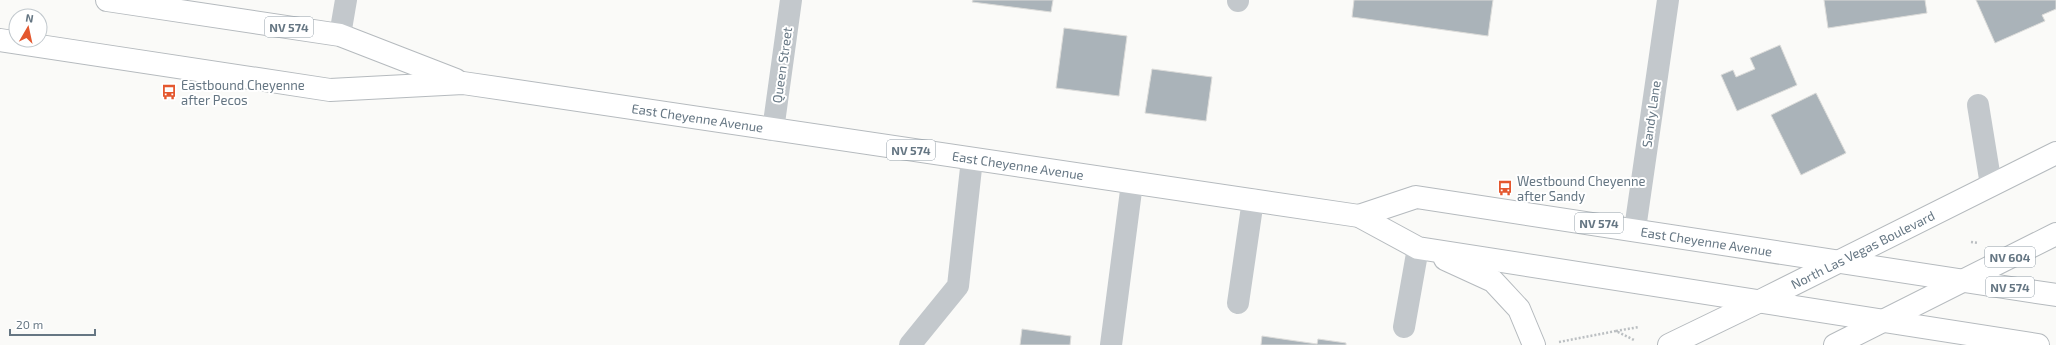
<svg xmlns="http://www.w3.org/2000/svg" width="2056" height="345" font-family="'Exo 2',sans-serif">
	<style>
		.building { fill: #aab3b9; stroke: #dcdcda }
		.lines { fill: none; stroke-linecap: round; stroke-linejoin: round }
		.major-casing { stroke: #b5babe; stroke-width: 24 }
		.path { stroke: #bbbfc2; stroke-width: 2.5; stroke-dasharray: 2 2; stroke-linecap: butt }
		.minor { stroke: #c3c8cc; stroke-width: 22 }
		.major { stroke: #fff; stroke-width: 22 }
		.labels { text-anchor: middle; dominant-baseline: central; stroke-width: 4; stroke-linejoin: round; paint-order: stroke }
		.shield { fill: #fff; stroke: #939fa8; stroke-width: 1 }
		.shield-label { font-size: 12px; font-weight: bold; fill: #657683 }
		.street-label { font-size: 13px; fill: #657683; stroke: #fff }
		.poi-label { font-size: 13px; fill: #657683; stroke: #fff; text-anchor: start }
	</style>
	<rect width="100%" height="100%" fill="#fafaf8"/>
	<g class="building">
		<path d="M973,0H1053L1051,12L972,2Z"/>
		<path d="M1354,0H1493L1488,36L1352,17Z"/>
		<path d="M1824,0H1925L1927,13L1828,28Z"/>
		<path d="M1976,0H2056V9L2042,15L2045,21L1995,43Z"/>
		<path d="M1064,28L1127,36L1119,96L1056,88Z"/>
		<path d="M1780,45L1797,85L1737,111L1721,75L1733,70L1736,77L1755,69L1750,58Z"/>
		<path d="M1152,69L1212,77L1206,121L1145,113Z"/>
		<path d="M1816,93L1846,153L1801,175L1771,115Z"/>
		<path d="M1022,329L1071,336L1070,345H1020Z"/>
		<path d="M1262,336L1317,344L1318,339L1346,343V345H1261Z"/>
	</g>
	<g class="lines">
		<g class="major-casing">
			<g id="major">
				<path d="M107,0L340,35L456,80"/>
				<path id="s1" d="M0,40L330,90L463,83L1359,216L1418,248L2038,345"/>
				<path id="s2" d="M1359,216L1416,197L2056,295"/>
				<path d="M1445,259L1493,281L1519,309L1534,345"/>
				<path id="s3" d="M1669,345L1760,301L2056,153"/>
				<path d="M1835,345L2056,234"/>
			</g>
		</g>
		<g class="path">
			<path d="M1971,242L1978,243"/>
			<path d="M1616,331L1639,327"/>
			<path d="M1559,342L1616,331L1634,340"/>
		</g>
		<g class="minor">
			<path d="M1238,1V0"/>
			<path d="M340,35L346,0"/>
			<path d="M1978,105L1991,185"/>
			<path d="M773,130L791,0"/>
			<path d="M1635,229L1668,0"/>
			<path d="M1238,303L1253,200"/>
			<path d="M1404,327L1418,248"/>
			<path d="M910,345L958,286L972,159"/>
			<path d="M1111,345L1132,183"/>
		</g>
		<use href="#major" class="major"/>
	</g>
	<defs>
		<g id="bus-bare" transform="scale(1.2)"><path d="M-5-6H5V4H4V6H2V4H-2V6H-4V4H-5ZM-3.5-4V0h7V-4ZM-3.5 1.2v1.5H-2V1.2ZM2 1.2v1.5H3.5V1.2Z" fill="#e4572e" stroke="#fff" stroke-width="2.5" paint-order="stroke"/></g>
	</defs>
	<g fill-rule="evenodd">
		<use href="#bus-bare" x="169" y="92"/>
		<use href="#bus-bare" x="1505" y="188"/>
	</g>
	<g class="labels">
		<g class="shield">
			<rect x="265" y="17" width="48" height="20" rx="3"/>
			<rect x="887" y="140" width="48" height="20" rx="3"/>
			<rect x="1575" y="213" width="48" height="20" rx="3"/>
			<rect x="1985" y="247" width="50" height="20" rx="3"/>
			<rect x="1986" y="277" width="48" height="20" rx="3"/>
		</g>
		<g class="shield-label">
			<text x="289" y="27">NV 574</text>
			<text x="911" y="150">NV 574</text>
			<text x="1599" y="223">NV 574</text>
			<text x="2010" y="257">NV 604</text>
			<text x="2010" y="287">NV 574</text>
		</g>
		<g class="street-label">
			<text transform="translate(782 65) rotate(-82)">Queen Street</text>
			<text transform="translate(1651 114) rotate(-82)">Sandy Lane</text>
			<text stroke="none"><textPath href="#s1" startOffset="704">East Cheyenne Avenue</textPath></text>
			<text stroke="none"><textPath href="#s1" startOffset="1028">East Cheyenne Avenue</textPath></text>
			<text stroke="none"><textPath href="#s2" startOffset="354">East Cheyenne Avenue</textPath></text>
			<text stroke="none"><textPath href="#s3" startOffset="216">North Las Vegas Boulevard</textPath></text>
		</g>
		<g class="poi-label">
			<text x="181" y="85">Eastbound Cheyenne<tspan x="181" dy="15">after Pecos</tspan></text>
			<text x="1517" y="181">Westbound Cheyenne<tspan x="1517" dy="15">after Sandy</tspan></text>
		</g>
	</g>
	<g transform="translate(28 28) rotate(9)"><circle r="19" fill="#ffffff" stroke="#c1c8cd"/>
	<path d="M0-3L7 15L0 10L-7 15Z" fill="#e4572e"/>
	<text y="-6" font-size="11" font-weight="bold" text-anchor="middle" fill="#657683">N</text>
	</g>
	<path d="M10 329v6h85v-6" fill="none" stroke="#657683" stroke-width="2"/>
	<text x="16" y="329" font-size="12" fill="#657683" stroke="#ffffff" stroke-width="3" paint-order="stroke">20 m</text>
</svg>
